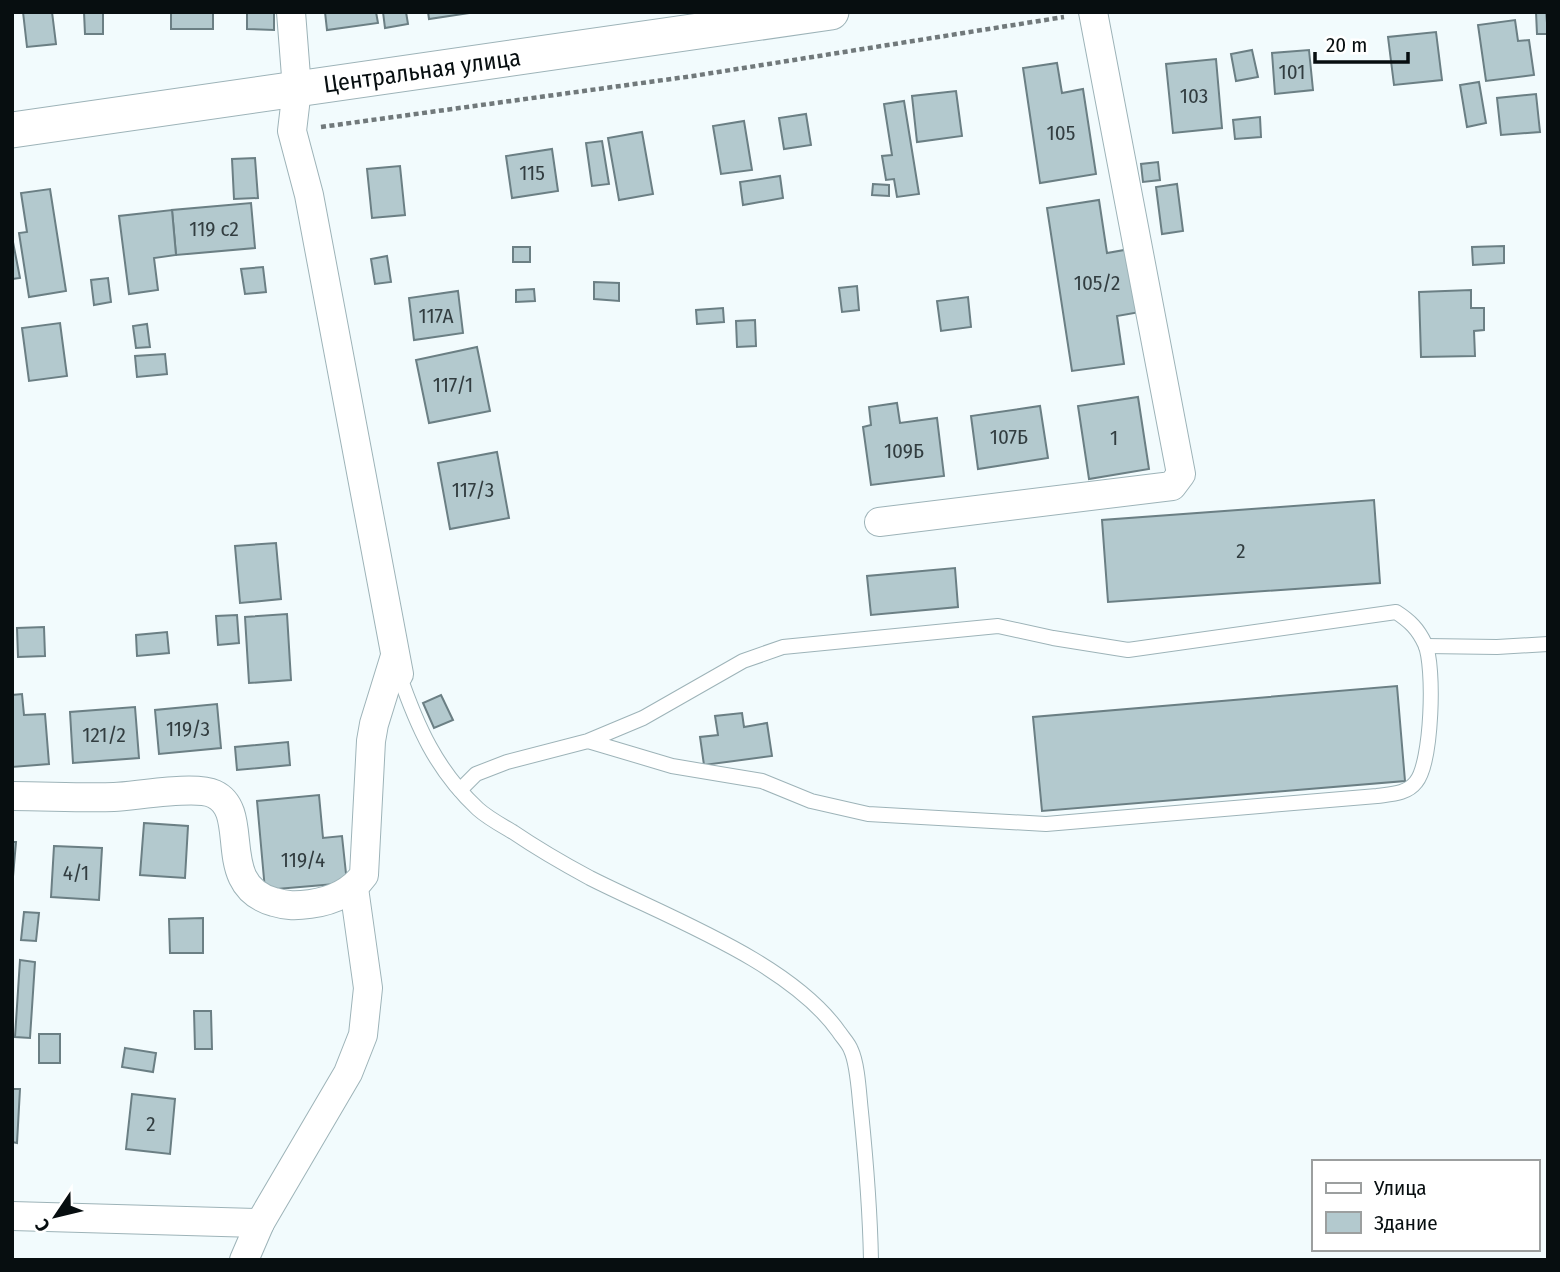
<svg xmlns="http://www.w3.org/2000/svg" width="1560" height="1272" font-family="'Fira Sans Condensed',sans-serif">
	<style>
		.building { fill: #b3c9ce; stroke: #6b7f84; stroke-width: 2 }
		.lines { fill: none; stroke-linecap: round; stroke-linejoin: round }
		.service-casing { stroke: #9db3b8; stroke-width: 16 }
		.minor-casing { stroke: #9db3b8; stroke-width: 30 }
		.tertiary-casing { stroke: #9db3b8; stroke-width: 37 }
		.path { stroke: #71797b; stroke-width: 4.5; stroke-dasharray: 5 3.5; stroke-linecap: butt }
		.service { stroke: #fff; stroke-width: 14 }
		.minor { stroke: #fff; stroke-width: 28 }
		.tertiary { stroke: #fff; stroke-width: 35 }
		.labels { text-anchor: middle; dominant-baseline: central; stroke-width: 6; stroke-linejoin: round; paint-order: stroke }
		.number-label { font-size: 21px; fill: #323d40 }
		.street-label { font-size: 24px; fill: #070e10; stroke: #fff }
	</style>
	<rect width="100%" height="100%" fill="#f2fbfd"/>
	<g class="building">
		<path d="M23,12H52L56,44L27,47Z"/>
		<path d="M84,12H103V34H85Z"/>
		<rect x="171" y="12" width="42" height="17"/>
		<path d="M247,12H274V30L247,29Z"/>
		<path d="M325,12H376L378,23L327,30Z"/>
		<path d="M383,12H406L408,24L385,28Z"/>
		<path d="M428,12H470V13L429,19Z"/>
		<path d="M1536,12H1546L1548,34H1537Z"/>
		<path d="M1515,20L1518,41L1529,40L1534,75L1486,81L1478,25Z"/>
		<path d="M1436,32L1442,80L1394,85L1388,37Z"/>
		<path d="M1252,50L1258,77L1236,81L1231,54Z"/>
		<path d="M1309,50L1313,90L1275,94L1272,53Z"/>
		<path d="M1216,59L1222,128L1173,133L1166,64Z"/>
		<path d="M1057,63L1062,93L1083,89L1096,174L1040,183L1023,68Z"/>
		<path d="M1479,82L1486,123L1467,127L1460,85Z"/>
		<path d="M956,91L962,136L917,142L912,96Z"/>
		<path d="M1536,94L1540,132L1501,135L1497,98Z"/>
		<path d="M904,101L919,194L897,197L894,179L886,180L882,156L892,155L884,104Z"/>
		<path d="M806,114L811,145L784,149L779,118Z"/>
		<path d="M1260,117L1261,137L1235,139L1233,120Z"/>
		<path d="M744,121L752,170L721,174L713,126Z"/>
		<path d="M642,132L653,194L619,200L608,138Z"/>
		<path d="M602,141L609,184L592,186L586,143Z"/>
		<path d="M552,149L558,191L512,198L506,156Z"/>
		<path d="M255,158L258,198L234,199L232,159Z"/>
		<path d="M1158,162L1160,180L1143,182L1141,164Z"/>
		<path d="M400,166L405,215L372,218L367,169Z"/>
		<path d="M780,176L783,198L743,205L740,182Z"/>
		<path d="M873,184L889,185V196L872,195Z"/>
		<path d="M1177,184L1183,231L1162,234L1156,187Z"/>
		<path d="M50,189L66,291L29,297L19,233L27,232L21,193Z"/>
		<path d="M1099,200L1107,253L1130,249L1140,312L1117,316L1124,364L1072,371L1047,208Z"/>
		<path d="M251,203L255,248L176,255L172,210Z"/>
		<path d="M172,210L176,255L154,258L158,290L129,294L119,216Z"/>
		<path d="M12,237L20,278L12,279Z"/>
		<path d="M1504,246V263L1473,265L1472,247Z"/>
		<rect x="513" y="247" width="17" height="15"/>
		<path d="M387,256L391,282L375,284L371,259Z"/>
		<path d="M263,267L266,292L245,294L241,269Z"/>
		<path d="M108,278L111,302L94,305L91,280Z"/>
		<path d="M594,282L619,283V301L594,299Z"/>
		<path d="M857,286L859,310L842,312L839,288Z"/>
		<path d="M534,289L535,301L516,302V290Z"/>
		<path d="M1471,290V308H1484V330L1474,331L1475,356L1421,357L1419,292Z"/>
		<path d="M458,291L463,333L414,340L409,298Z"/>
		<path d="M968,297L971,327L941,331L937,301Z"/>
		<path d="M723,308L724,322L697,324L696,310Z"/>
		<path d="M755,320L756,346L737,347L736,321Z"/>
		<path d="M60,323L67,376L29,381L22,328Z"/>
		<path d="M147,324L150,347L136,348L133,326Z"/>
		<path d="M477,347L490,411L429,423L416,360Z"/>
		<path d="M165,354L167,374L137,377L135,356Z"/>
		<path d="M1138,397L1149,469L1089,479L1078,406Z"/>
		<path d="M897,403L900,423L937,418L944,476L871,485L863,427L871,425L869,407Z"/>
		<path d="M1040,406L1048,458L978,469L971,416Z"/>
		<path d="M497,452L509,518L450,529L438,463Z"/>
		<path d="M1374,500L1380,583L1108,602L1102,520Z"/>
		<path d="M276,543L281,599L240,603L235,546Z"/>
		<path d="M955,568L958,607L871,615L867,576Z"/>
		<path d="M287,614L291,680L249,683L245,617Z"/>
		<path d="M237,615L239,643L218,645L216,616Z"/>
		<path d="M44,627L45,656L18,657L17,628Z"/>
		<path d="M167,632L169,653L137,656L136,635Z"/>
		<path d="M1397,686L1405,781L1042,811L1033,717Z"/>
		<path d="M22,694L24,715L45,714L49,764L12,767V695Z"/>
		<path d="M441,695L453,720L434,728L423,703Z"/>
		<path d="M217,704L221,748L159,754L155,710Z"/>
		<path d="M135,707L139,758L73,763L70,712Z"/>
		<path d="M742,713L744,727L767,723L772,756L704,765L700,737L718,735L715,716Z"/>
		<path d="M288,742L290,765L237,770L235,747Z"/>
		<path d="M319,795L323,838L342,836L347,883L265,890L257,801Z"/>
		<path d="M144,823L188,826L185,878L140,875Z"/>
		<path d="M12,842H16L12,888Z"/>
		<path d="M54,846L102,848L99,900L51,897Z"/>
		<path d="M24,912L39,913L36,941L21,940Z"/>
		<path d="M203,918V953H170L169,919Z"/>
		<path d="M20,960L35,962L30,1038L15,1037Z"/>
		<path d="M194,1011H211L212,1049H195Z"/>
		<rect x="39" y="1034" width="21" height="29"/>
		<path d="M125,1048L156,1053L153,1072L122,1067Z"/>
		<path d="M12,1089H20L17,1143L12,1142Z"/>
		<path d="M132,1094L175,1099L170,1154L126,1149Z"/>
	</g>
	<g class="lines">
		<g class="service-casing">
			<g id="service">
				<path d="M1426,646L1497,647L1548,644"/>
				<path d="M399,674C417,726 436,770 478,809C488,818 501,825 513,832C538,849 564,864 590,878C667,917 790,962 839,1032C843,1038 849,1044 851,1050C858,1065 859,1095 861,1112C866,1161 870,1210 871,1260"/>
				<path d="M460,790L476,774L507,762L588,741L643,718L743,661L783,647L998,626L1053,638L1128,650L1396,612C1410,621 1418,629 1425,644C1435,666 1432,763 1416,782C1407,794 1391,794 1377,796L1046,824L868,814L811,801L762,781L672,766L588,741"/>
			</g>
		</g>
		<g class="minor-casing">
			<g id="minor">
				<path d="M291,12L297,89L292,131L309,195L399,674"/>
				<path d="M879,522L1172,486L1181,474L1093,12"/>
				<path d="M12,796C46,796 80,798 114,797C136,796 195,785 214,794C253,812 213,885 274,902C287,906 296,906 310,904C332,901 351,893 364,875L371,741L374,724L395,656"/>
				<path d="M12,1216L260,1223"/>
				<path d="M244,1260L260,1223L348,1073L363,1035L368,988L354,888"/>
			</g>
		</g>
		<g class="tertiary-casing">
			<path id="tertiary" d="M12,130L831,12"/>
		</g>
		<path class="path" d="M321,127L693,76L1064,17"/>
		<use href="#service" class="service"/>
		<use href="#minor" class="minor"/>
		<use href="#tertiary" class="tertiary"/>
	</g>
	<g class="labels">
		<g class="number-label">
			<text x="1292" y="72">101</text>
			<text x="1194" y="96">103</text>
			<text x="1061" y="133">105</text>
			<text x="532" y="173">115</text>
			<text x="214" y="229">119 с2</text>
			<text x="1097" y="283">105/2</text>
			<text x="436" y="316">117А</text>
			<text x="453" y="385">117/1</text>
			<text x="1009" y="437">107Б</text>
			<text x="1114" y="438">1</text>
			<text x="904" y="451">109Б</text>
			<text x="473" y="490">117/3</text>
			<text x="1241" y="551">2</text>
			<text x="188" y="729">119/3</text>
			<text x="104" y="735">121/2</text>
			<text x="303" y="860">119/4</text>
			<text x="76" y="873">4/1</text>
			<text x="151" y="1124">2</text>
		</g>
		<g class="street-label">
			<text transform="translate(422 71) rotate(-8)">Центральная улица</text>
		</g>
	</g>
	<rect width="1560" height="1272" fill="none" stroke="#070e10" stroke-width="28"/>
	<rect x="1312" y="1160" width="228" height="91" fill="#ffffff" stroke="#9c9f9f" stroke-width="2"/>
	<rect x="1326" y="1183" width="35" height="10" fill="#ffffff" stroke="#9c9f9f" stroke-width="2"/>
	<text x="1374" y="1195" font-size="21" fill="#070e10">Улица</text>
	<rect x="1326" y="1212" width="35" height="21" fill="#b3c9ce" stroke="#9c9f9f" stroke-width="2"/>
	<text x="1374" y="1230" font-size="21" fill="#070e10">Здание</text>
	<g transform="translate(56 1216) rotate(235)" stroke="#ffffff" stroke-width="5" paint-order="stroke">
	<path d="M0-5L12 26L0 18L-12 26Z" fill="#070e10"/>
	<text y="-10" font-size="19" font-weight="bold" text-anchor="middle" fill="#070e10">С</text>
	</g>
	<path d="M1315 52v10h93v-10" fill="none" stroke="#070e10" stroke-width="3.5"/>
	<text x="1326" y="52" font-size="21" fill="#070e10" stroke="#ffffff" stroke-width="5" paint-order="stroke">20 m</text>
</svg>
